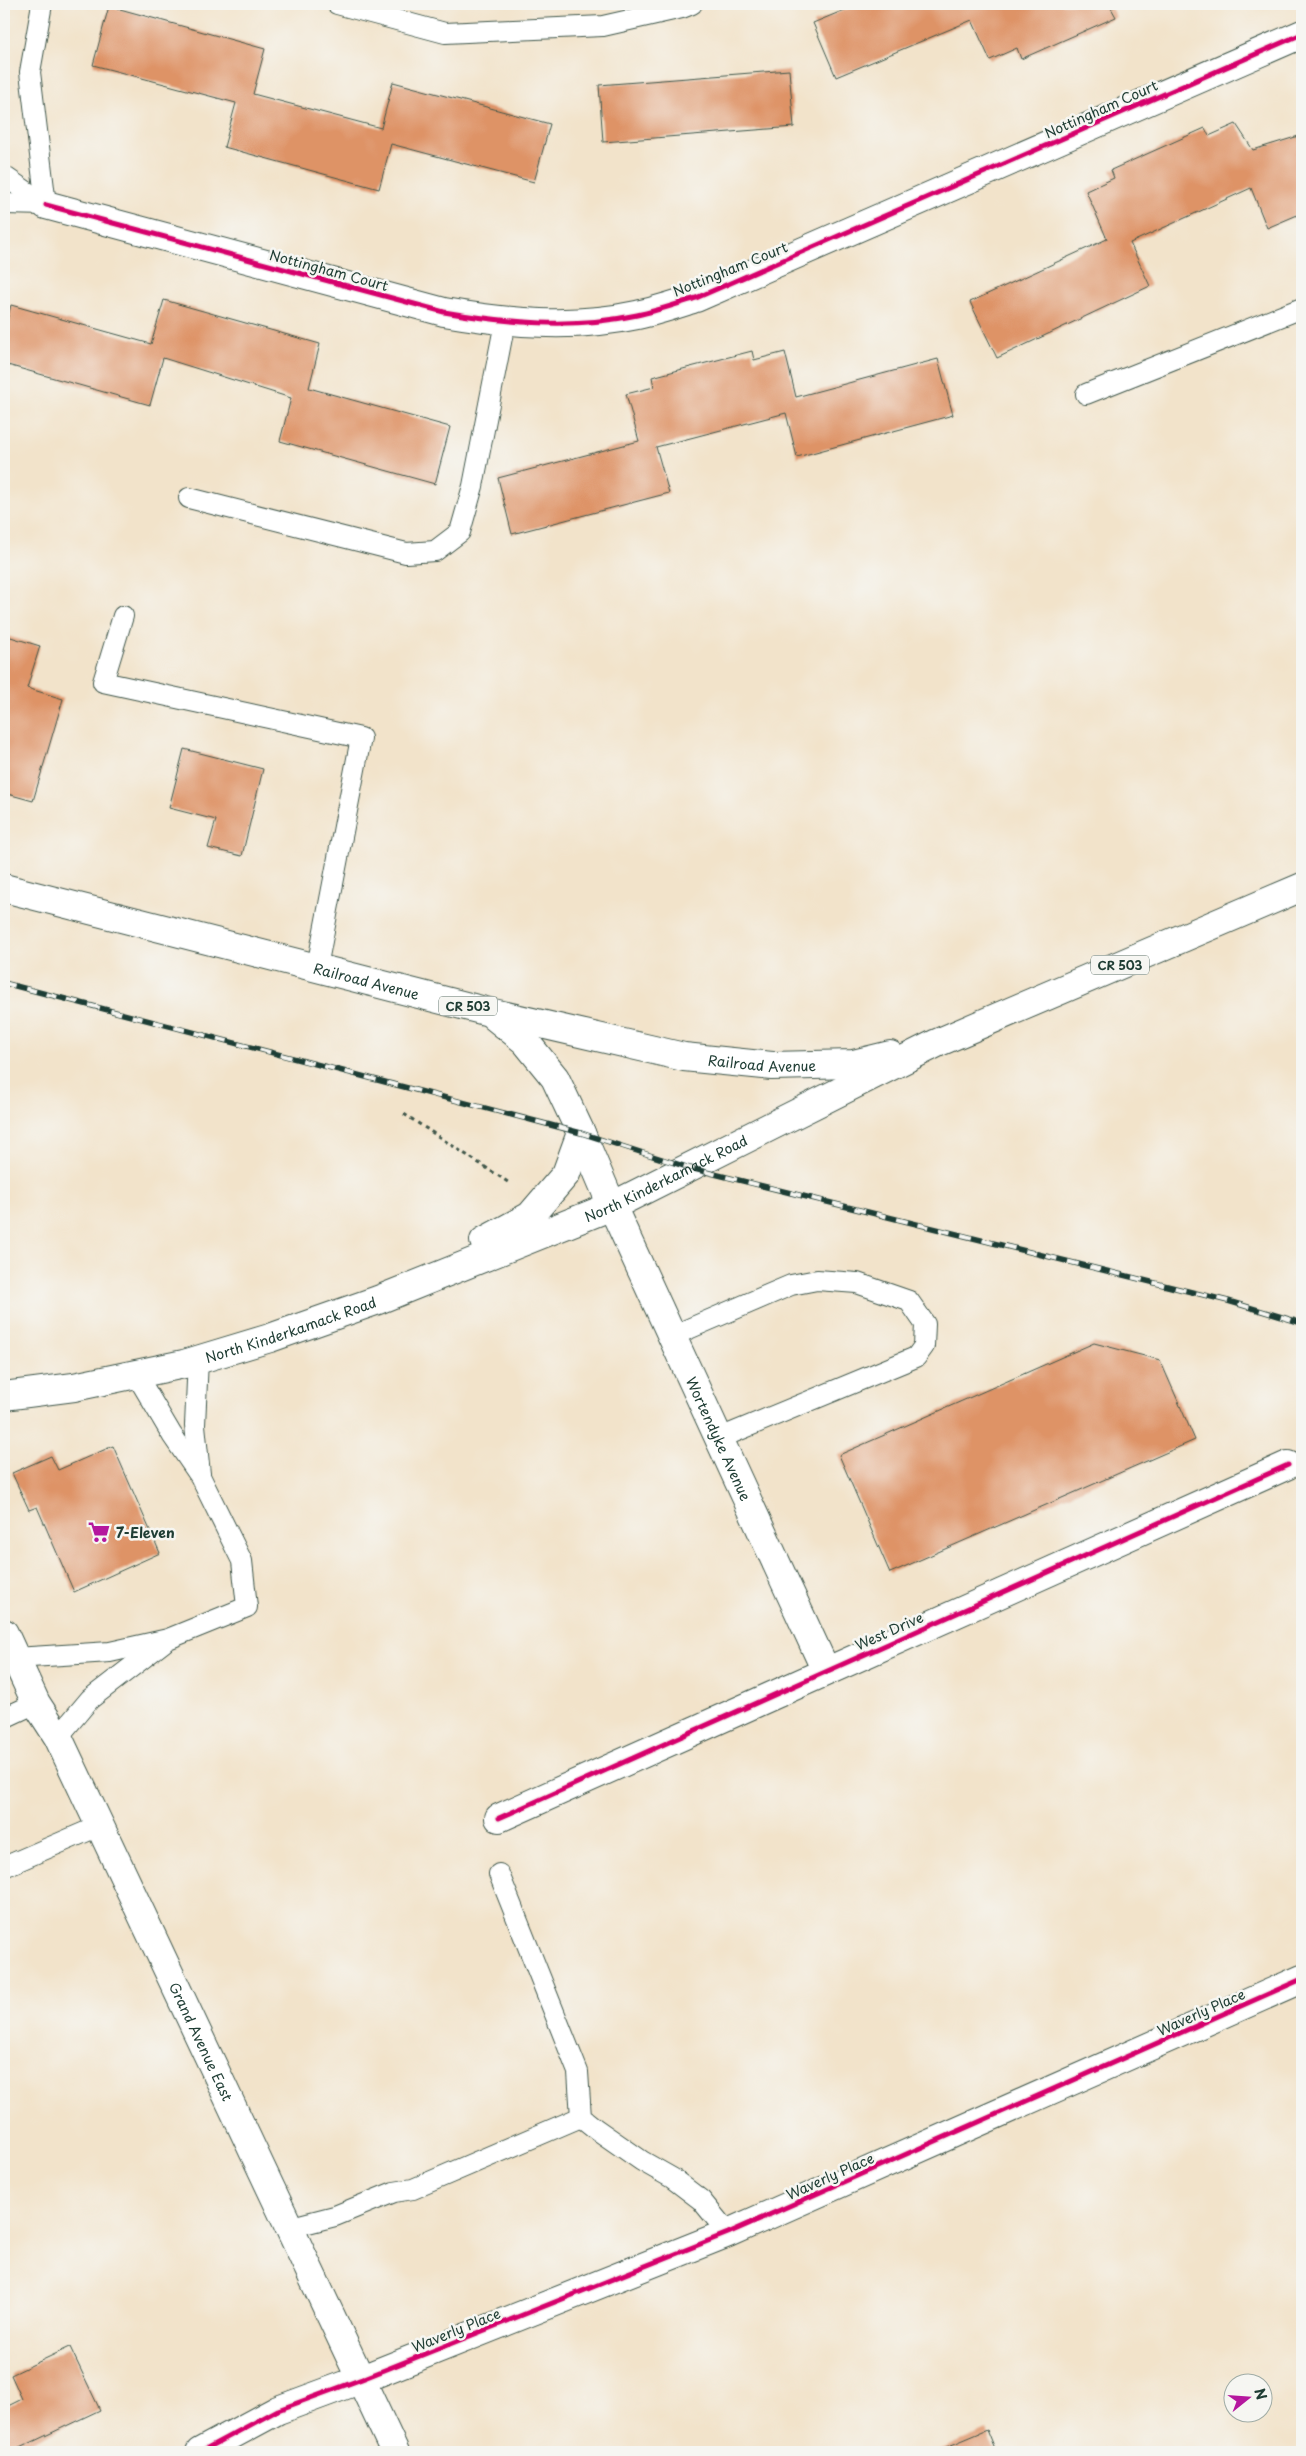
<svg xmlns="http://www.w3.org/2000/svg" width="1306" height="2456" font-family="'Playpen Sans',sans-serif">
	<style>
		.building { fill: #de9366 }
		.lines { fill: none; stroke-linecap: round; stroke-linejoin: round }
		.lane-casing { stroke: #3f564a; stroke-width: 22 }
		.street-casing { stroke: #3f564a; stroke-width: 30 }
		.secondary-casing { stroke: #3f564a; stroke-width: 30 }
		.primary-casing { stroke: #3f564a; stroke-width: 30 }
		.path { stroke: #3f564a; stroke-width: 3; stroke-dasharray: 4 4; stroke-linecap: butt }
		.lane { stroke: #fff; stroke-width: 20 }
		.street { stroke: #fff; stroke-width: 28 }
		.secondary { stroke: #fff; stroke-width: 28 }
		.primary { stroke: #fff; stroke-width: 28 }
		.rail-casing { stroke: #1f3d34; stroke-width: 5.5 }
		.rail { stroke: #f6f6f2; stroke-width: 4; stroke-dasharray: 11; stroke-linecap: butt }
		.cycleway-casing { stroke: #f6f6f2; stroke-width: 8 }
		.cycleway { stroke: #d6006c; stroke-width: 5 }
		.labels { text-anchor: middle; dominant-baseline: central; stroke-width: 5; stroke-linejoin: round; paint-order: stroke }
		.shield { fill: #f6f6f2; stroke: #60746d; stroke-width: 1 }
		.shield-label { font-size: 12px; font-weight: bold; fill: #1f3d34 }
		.street-label { font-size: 14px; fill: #1f3d34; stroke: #f6f6f2 }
		.poi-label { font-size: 14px; font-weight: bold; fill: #1f3d34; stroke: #f6f6f2; text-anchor: start }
	</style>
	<rect width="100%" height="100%" fill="#f6f6f2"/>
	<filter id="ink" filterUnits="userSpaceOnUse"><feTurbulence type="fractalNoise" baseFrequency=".02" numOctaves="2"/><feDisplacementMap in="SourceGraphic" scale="10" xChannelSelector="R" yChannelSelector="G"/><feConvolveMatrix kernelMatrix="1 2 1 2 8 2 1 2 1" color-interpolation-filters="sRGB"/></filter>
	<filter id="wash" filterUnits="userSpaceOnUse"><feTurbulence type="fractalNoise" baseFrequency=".0096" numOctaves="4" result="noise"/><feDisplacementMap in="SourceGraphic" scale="20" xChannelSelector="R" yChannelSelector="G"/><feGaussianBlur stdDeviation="1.12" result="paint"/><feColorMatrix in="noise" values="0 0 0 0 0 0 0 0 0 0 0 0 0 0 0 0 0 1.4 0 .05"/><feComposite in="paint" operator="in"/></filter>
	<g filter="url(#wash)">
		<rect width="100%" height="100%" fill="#f2e3ca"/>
		<g id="blocks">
			<g class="building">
				<path d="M859,4H1120L1111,8L1116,17L1021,59L1017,48L990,60L972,20L836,77L813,23Z"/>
				<path d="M109,6L265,49L253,94L381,128L393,82L550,124L534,182L391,144L379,189L224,147L236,103L93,65Z"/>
				<path d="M789,70L794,127L603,142L599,85Z"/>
				<path d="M1236,124L1253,150L1302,135V213L1267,228L1251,188L1130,243L1150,286L997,358L970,302L1107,239L1086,191L1114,178L1111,170L1205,128L1209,136Z"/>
				<path d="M164,300L320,344L309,388L450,427L435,484L280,441L291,398L163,358L150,405L4,364V331L11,305L151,344Z"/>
				<path d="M752,351L754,360L785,352L796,397L938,359L953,415L797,457L786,413L656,447L669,493L512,534L498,478L639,441L626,394L654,387L652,377Z"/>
				<path d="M4,635L40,646L27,688L63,699L33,801L4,793Z"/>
				<path d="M184,749L263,769L242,856L208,848L216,820L169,808Z"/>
				<path d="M1094,1343L1160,1360L1195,1440L890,1573L839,1455Z"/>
				<path d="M113,1446L160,1553L74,1592L37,1507L29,1510L12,1473L51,1456L58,1470Z"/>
				<path d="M70,2347L100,2410L11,2452H4V2408L22,2399L11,2375Z"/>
				<path d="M987,2430L996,2452H938L937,2451Z"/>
			</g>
		</g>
	</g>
	<g filter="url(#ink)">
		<use href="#blocks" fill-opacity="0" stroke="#3f564a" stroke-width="1"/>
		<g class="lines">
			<g class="lane-casing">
				<g id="lane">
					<path d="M42,4L30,72L46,205"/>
					<path d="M337,4L445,33L603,26L682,8L692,4"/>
					<path d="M4,176L46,205"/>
					<path d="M4,204L46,205"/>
					<path d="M1086,394L1302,308"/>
					<path d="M189,498L406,553L435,551L460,532L473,486L505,322"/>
					<path d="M123,616L103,682L361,738L317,967"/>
					<path d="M672,1336L791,1285L817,1280L857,1283L909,1301L925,1324L924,1346L916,1357L720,1438"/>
					<path d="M198,1359L195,1425L200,1474"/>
					<path d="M15,1658L110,1652L168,1639L247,1607L242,1561L200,1476L172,1435L136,1374"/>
					<path d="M4,1718L36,1703"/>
					<path d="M58,1737L90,1699L164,1642"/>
					<path d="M4,1867L99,1826"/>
					<path d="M499,1874L578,2072L581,2117L596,2129L642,2161L672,2178L701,2200L728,2233"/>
					<path d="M288,2228L335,2216L394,2192L413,2189L581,2117"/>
				</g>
			</g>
			<g class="street-casing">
				<g id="street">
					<path d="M46,205L444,312C508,323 573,329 637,315C657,311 677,304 696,298L1302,34"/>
					<path id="s1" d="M612,1206L826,1671"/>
					<path d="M499,1818L1288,1465"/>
					<path d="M200,2452L278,2410L362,2379L728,2233L1302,1979"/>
				</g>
			</g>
			<g class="secondary-casing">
				<g id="secondary">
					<path id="s2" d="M4,1633L36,1703L58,1737L395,2452"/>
				</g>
			</g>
			<g class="primary-casing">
				<g id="primary">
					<path id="s3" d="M4,888L489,1012L684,1057L772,1066L853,1064L890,1055"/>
					<path d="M581,1133L612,1206"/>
					<path d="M484,1241L530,1216L566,1174L581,1133L555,1078L525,1041L494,1016"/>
					<path id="s4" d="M4,1396L74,1387L184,1364L270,1338L378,1300L612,1206L937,1043L1302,887"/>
				</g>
			</g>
			<path class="path" d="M404,1114L511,1184"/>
			<use href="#lane" class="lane"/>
			<use href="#street" class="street"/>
			<use href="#secondary" class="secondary"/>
			<use href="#primary" class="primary"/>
			<g class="rail-casing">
				<path id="rail" d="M4,983L581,1133L690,1168L1228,1301L1302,1323"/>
			</g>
			<use href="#rail" class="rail"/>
			<g class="cycleway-casing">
				<g id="cycleway">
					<path d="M46,205L444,312C508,323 573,329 637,315C657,311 677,304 696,298L1302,34"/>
					<path d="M499,1818L1288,1465"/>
					<path d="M200,2452L278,2410L362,2379L728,2233L1302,1979"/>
				</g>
			</g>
			<use href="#cycleway" class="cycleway"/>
		</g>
	</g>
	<defs>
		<g id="supermarket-bare" transform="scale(1.725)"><path d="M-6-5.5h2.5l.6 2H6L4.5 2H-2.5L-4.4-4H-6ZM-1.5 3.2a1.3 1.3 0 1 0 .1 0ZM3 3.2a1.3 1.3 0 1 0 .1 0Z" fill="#b5179e" stroke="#f6f6f2" stroke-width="2.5" paint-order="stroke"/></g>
	</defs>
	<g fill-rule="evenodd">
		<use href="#supermarket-bare" x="99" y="1532"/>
	</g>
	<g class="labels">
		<g class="shield">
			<rect x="1091" y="955.5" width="58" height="19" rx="4"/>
			<rect x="439" y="996.5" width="58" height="19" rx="4"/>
		</g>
		<g class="shield-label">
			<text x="1120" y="965">CR 503</text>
			<text x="468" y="1006">CR 503</text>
		</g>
		<g class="street-label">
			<text transform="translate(1101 109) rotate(-24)">Nottingham Court</text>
			<text transform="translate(730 269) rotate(-22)">Nottingham Court</text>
			<text transform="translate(329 270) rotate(15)">Nottingham Court</text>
			<text stroke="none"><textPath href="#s3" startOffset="374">Railroad Avenue</textPath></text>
			<text stroke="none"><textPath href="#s3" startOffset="779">Railroad Avenue</textPath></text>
			<text stroke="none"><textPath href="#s4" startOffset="700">North Kinderkamack Road</textPath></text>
			<text stroke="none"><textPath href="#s4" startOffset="295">North Kinderkamack Road</textPath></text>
			<text stroke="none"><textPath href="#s1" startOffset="256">Wortendyke Avenue</textPath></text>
			<text transform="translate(889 1631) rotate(-24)">West Drive</text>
			<text transform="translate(1201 2012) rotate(-24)">Waverly Place</text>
			<text stroke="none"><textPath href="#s2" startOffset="454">Grand Avenue East</textPath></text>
			<text transform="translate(830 2176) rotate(-24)">Waverly Place</text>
			<text transform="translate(456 2330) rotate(-22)">Waverly Place</text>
		</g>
		<g class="poi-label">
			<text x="116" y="1532">7-Eleven</text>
		</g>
	</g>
	<rect width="1306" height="2456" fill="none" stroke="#f6f6f2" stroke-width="20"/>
	<g transform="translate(1248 2398) rotate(73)"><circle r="24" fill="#f6f6f2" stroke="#a0aca6"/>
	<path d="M0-4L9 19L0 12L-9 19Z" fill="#b5179e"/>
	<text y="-8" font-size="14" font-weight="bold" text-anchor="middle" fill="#1f3d34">N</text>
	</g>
</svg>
